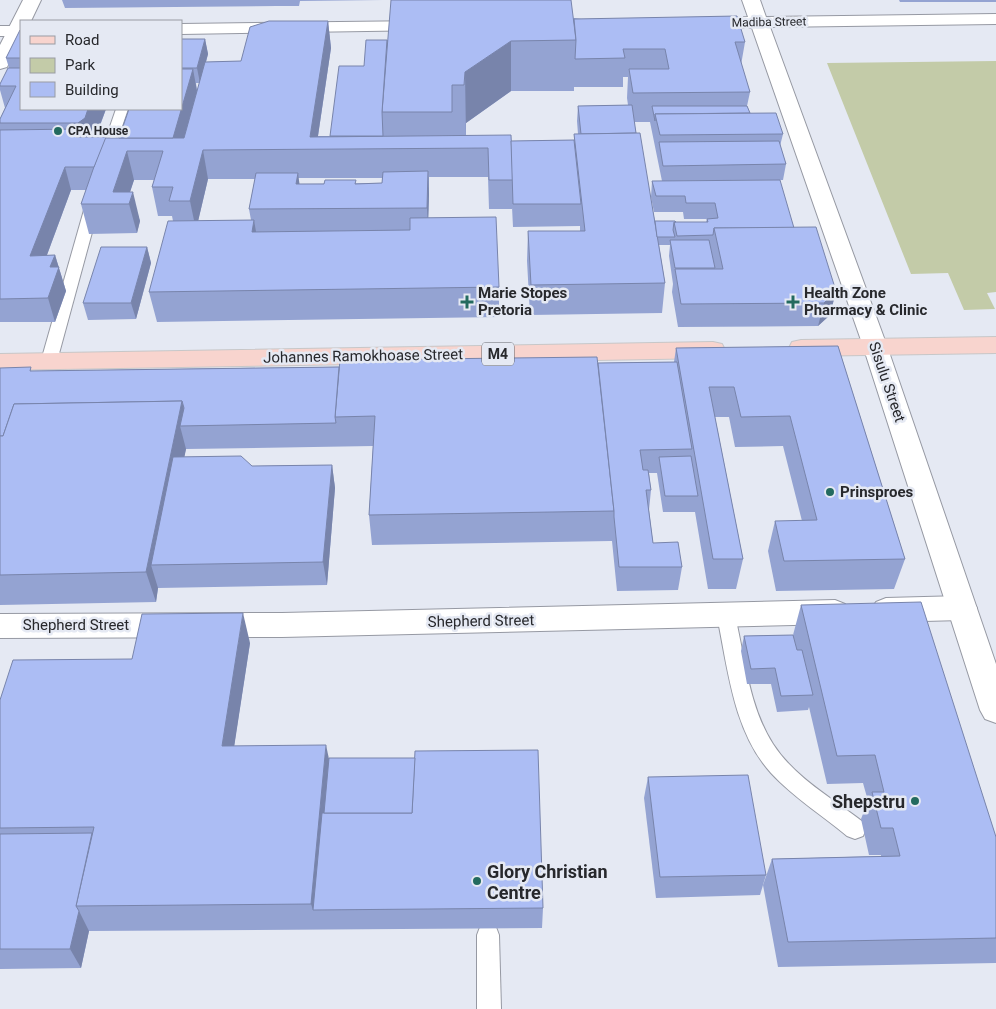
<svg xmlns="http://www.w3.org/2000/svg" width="996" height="1009" font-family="Roboto,sans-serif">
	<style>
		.green { fill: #c3cba8 }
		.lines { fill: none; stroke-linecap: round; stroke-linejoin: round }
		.service-casing { stroke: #9699a3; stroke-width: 2 }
		.minor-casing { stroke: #9699a3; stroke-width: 2 }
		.tertiary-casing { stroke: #9699a3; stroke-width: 2 }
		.primary-casing { stroke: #c7c7c8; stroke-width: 2 }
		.service { fill: #fff; fill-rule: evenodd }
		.minor { fill: #fff; fill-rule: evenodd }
		.tertiary { fill: #fff; fill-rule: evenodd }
		.primary { fill: #f8d4ce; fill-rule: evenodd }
		.wall { fill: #94a3d2; fill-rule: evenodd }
		.shaded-wall { fill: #7884ab }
		.building { fill: #acbdf4; stroke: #7884ab }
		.poi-dot { fill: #236a5f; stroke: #e5e9f3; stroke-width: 2 }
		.labels { text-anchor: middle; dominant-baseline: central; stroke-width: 5; stroke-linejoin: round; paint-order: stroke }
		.far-street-label { font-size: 12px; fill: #27282c; stroke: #e5e9f3 }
		.far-poi-label { font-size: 12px; font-weight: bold; fill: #27282c; stroke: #e5e9f3; text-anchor: start }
		.shield { fill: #e5e9f3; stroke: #606268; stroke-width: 1 }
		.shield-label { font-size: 14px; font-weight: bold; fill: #27282c }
		.poi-label { font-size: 15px; font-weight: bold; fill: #27282c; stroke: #e5e9f3; text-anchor: start }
		.street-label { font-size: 15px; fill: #27282c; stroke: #e5e9f3 }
		.near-poi-label { font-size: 18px; font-weight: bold; fill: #27282c; stroke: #e5e9f3; text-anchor: end }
	</style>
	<rect width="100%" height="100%" fill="#e5e9f3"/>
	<path class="green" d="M996,61V292L987,293L995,309L964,310L948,273L911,274L827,63Z"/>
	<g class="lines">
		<g class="service-casing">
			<g id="service">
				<path d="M116,109H128L115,147L109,151L103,147Z"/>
				<path d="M93,199L100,203L57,361L55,365L49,366L43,365L41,361L86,203Z"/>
				<path d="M726,609L733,611L735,616C745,658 749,707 773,744C794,777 833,799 863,822L866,829L863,836L855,839L847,836C822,815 793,797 771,773C733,731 728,668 717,616L719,611Z"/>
				<path d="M488,924L496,927L499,935L501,1009H477V935L480,927Z"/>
			</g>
		</g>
		<g class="minor-casing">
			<g id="minor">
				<path d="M23,0H41L31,21H21V39L7,67L0,69V45Z"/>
				<path d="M962,596L972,600L977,608L972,616L962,620L886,622L876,618L871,610L876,602L886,598Z"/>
				<path d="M835,600L845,604L850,612L845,620L835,624L282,637L0,638V614L282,613Z"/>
			</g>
		</g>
		<g class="tertiary-casing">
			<g id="tertiary">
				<path d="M742,0H760L766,17L996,14V24L770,27L887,346L996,664V723L985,719L980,710L863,346L752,28H703L697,27L694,23L697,19L703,18L748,17Z"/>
				<path d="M425,21L431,22L434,26L431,30L181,34V24Z"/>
				<rect x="0" y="26" width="21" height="10"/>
			</g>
		</g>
		<g class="primary-casing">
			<g id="primary">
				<path d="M996,337V353L801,356L792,354L789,348L792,342L801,340Z"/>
				<path d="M713,342L722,344L725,350L722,356L713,358L0,370V354Z"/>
			</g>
		</g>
		<use href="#service" class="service"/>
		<use href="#minor" class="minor"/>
		<use href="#tertiary" class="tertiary"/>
		<use href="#primary" class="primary"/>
	</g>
	<g class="wall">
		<path d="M62,0H383L300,1L299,6H277V4V6L65,8Z"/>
		<path d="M899,0H996V2H900Z"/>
		<path d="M574,18L745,42L741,65L750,92L747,106L750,113L783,134L780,146L786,164L783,180L662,181L650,122H634L655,221L676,222H706L707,219H684L683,212H654L651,197L652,181L794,228L836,291L830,315L818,326L678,327L672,292L673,284L669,256L670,245H659L665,283L662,313L530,315L527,261L528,231H580V226L513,227L512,207V209H489L488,177H429V194L428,218L499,287V317L157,322L149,292L173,221L172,216H158L152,187L154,180H134L130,192L140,221L137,233L89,234L81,204L86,190H71L47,255H55L66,291L55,322H0V119L5,108L0,90V84L9,68L6,58L21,30V109H106L96,137L106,138H119L181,109V39H205L208,54L206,62L241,61L328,21L331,48L318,136H330L364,66L387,40ZM623,77H628L627,98L628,105L578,106L577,121L578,134H574V140L511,141L466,135V123L511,91H574V87H623ZM196,83H200L197,91ZM298,178H382V183L299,184ZM208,179H255L249,209L251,220L198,221Z"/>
		<path d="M147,247L151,263L136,319L88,320L83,303Z"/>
		<path d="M838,346L905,559L894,589L776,591L768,551L775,521H802L783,446L735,447L729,417H715L743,559L736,589H708L695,512H663L657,473H649L651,490L649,510L653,543L682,567L678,590L617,591L612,541H611L372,545L369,515L373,446L186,449L184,457L252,466L332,465L335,488L327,585L158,588L156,602L0,605V368L33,371L674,362L676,348Z"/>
		<path d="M801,605L996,837V963L778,967L763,885L772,859L881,856V855H869L861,819L868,801L863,783L827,784L809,707L808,710L777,712L771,684H747L741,651L744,636L793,635Z"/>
		<path d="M250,643L234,746L329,758L543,908L542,928L89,931L81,968L0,969V700L132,659Z"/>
		<path d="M648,777L766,875L760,895L656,898L644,798Z"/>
	</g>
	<g class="shaded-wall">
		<path d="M328,21L331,48L316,149L310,137Z"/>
		<path d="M205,39L208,54L200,83L197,68Z"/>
		<path d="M511,41V91L466,123V137L465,72Z"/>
		<path d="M193,69L197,91L176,167L171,144Z"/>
		<path d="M88,109H106L92,146L85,151L78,123Z"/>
		<path d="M79,129L85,151L76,137Z"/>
		<path d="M203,150L208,179L196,230L190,201Z"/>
		<path d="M127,151L134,180L126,204L113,192Z"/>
		<path d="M65,167L71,190L38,279L30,256Z"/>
		<path d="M428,171L429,194L428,231L427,208Z"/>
		<path d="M298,173L301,195L296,184Z"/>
		<path d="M133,192L140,221L137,233L129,204Z"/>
		<path d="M254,220L259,249L252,232Z"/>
		<path d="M147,247L151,263L136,319L131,303Z"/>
		<path d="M55,255L66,291L55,322L48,298L50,267Z"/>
		<path d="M836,291L830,315L818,326L824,303Z"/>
		<path d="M182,401L188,426H180L186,449L163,565H151L158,588L156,602L146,572Z"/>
		<path d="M332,465L335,488L327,585L323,562Z"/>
		<path d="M243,613L250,643L230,774L222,746Z"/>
		<path d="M326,745L332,773L313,910L311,904Z"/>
		<path d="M79,911L89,931L81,968L70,949Z"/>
	</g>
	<g class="building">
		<path d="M391,0H571L576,40L511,41L465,72L464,85H452V112H382Z"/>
		<path d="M737,16L745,42H735L750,92L633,93L629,69H669L665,49H623L625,58L575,59L576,40L574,19Z"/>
		<path d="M269,21H328L310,137L511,135L513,180H489L488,148L203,150L190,201H169L173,187H152L163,151H127L113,192H133L129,204H81L104,138H184L205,62L241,61L250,27Z"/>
		<path d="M20,30H21V58H6Z"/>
		<path d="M181,39H205L197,68H181Z"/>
		<path d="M366,40H387L382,112L383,136H330L339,66H364Z"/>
		<path d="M8,68H21V109H88L85,118L78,123H0V119L16,86H0V84Z"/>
		<path d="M181,69H193L173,138H119L129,109H181Z"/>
		<path d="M632,105L636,133L581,134L578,106Z"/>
		<path d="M652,106H747L750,113L655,114V121Z"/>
		<path d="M776,113L783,134L660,135L655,114Z"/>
		<path d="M79,129L76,137H106L94,167H65L30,256L55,255L50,267H59L48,298L0,299V130Z"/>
		<path d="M640,133L665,283L531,285L528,231H585L574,134Z"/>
		<path d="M574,140L581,204H513L511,141Z"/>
		<path d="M779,141L786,164L663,166L659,142Z"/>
		<path d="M428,171L427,208L249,209L256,173H298L296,184H324L325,180H356L355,184L382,183L383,172Z"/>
		<path d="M780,180L794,228H714L713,235L677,236L674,222H708L707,219L718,218L715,203H686L685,196H656L652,181Z"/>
		<path d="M496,217L499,287L149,292L168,221L254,220L252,232L410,230V218Z"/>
		<path d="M655,221H675L676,222H674L673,230L675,237H657Z"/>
		<path d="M816,227L836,291L824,303L681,304L675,269H723L714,228Z"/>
		<path d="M670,240H709L715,268H675Z"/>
		<path d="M101,247H147L131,303H83Z"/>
		<path d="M838,346L905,559L784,561L775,521L817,520L790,416L741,417L734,387H709L743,559H713L676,348Z"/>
		<path d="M597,357L614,511L369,515L375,416L335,417L340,360Z"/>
		<path d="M677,362L692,449L640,450L643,470H648L651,490H646L653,543L678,542L682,567H619L614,517V511L598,363Z"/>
		<path d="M31,367L30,371L339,367L335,417L336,423L180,426L184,408L182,401L14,404L3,436H0V368Z"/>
		<path d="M182,401L146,572L0,575V436H3L14,404Z"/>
		<path d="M241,456L252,466L332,465L323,562L151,565L173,457Z"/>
		<path d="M691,456L698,496H665L659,457Z"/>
		<path d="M921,602L996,837V938L788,942L772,859L900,856L893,828H881L872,792H884L875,755L837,756L801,605Z"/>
		<path d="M243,613L222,746L326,745L311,904L76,906L94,827L0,828V700L13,660L132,659L142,614Z"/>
		<path d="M793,635L797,650H802L813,695L781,696L775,668L751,669L744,636Z"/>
		<path d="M538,750L543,908L313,910L322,813H412L415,751Z"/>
		<path d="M329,758H415L412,813H324Z"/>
		<path d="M748,775L766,875L660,877L648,777Z"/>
		<path d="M92,833L76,906L79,911L70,949H0V834Z"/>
	</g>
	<g class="poi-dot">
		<circle cx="58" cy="131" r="5"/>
		<path d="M464.5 294.5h5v5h5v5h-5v5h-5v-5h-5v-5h5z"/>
		<path d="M790.5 294.5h5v5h5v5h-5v5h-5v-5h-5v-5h5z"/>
		<circle cx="830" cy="492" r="5"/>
		<circle cx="915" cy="801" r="5"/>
		<circle cx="477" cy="881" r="5"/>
	</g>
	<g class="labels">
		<g class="far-street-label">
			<text transform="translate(769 22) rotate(-1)">Madiba Street</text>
		</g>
		<g class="far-poi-label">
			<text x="68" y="131">CPA House</text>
		</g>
		<rect class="shield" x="482" y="342.5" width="32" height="23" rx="4"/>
		<g class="shield-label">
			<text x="498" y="354">M4</text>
		</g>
		<g class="poi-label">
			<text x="478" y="293">Marie Stopes<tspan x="478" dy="17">Pretoria</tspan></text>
			<text x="804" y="293">Health Zone<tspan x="804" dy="17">Pharmacy &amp; Clinic</tspan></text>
			<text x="840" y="492">Prinsproes</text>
		</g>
		<g class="street-label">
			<text transform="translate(363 356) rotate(-1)">Johannes Ramokhoase Street</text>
			<text transform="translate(887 382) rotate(71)">Sisulu Street</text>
			<text transform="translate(481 621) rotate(-1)">Shepherd Street</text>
			<text x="76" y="625">Shepherd Street</text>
		</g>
		<g class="near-poi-label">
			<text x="905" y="801">Shepstru</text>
			<text x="487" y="871" text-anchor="start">Glory Christian<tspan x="487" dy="21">Centre</tspan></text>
		</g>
	</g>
	<rect x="20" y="20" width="162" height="90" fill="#e5e9f3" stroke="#999ca3"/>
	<rect x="30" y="36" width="25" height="8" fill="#f8d4ce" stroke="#999ca3"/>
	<text x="65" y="45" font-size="15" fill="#27282c">Road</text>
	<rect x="30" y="58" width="25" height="15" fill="#c3cba8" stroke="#999ca3"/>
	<text x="65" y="70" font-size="15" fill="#27282c">Park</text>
	<rect x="30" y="82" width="25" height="15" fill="#acbdf4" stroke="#999ca3"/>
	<text x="65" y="95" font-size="15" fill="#27282c">Building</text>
</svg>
